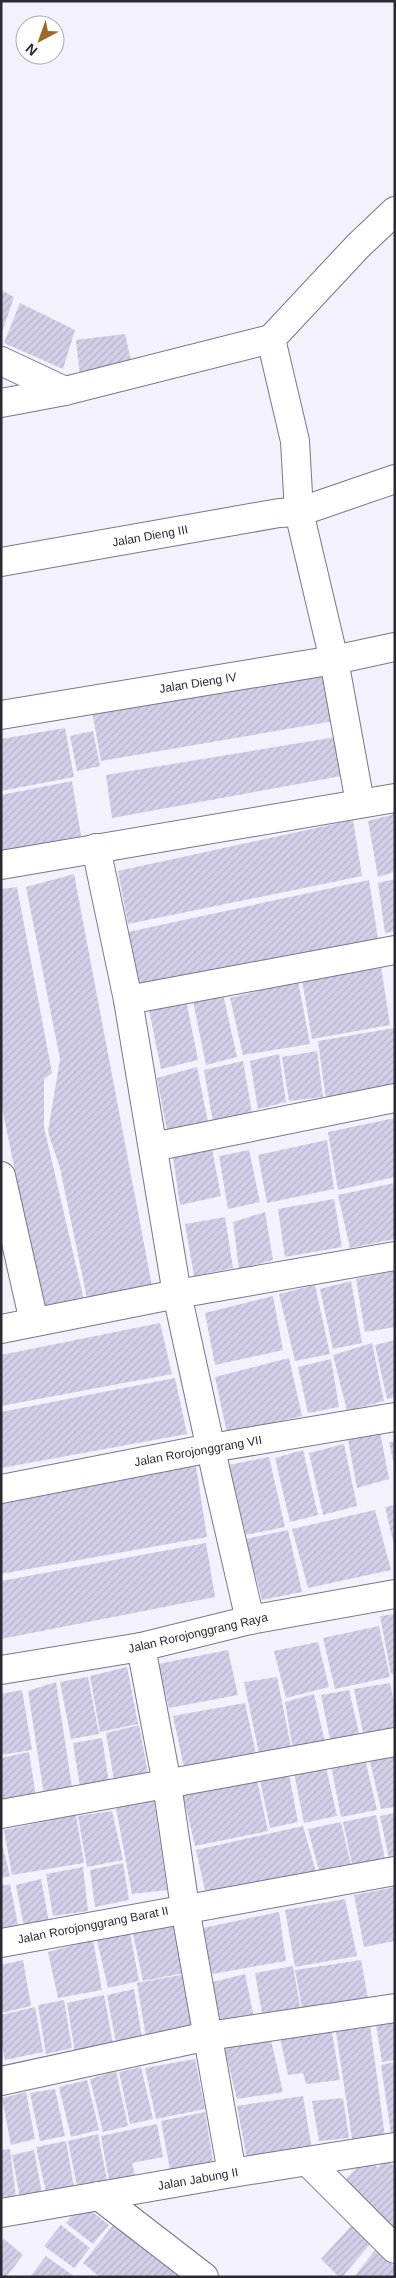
<svg xmlns="http://www.w3.org/2000/svg" width="396" height="2278" font-family="Arial,sans-serif">
	<style>
		.building { fill: url(#building-hatch) }
		.lines { fill: none; stroke-linecap: round; stroke-linejoin: round }
		.minor-casing { stroke: #7a758c; stroke-width: 30 }
		.minor { stroke: #fff; stroke-width: 28 }
		.labels { text-anchor: middle; dominant-baseline: central; stroke-width: 4; stroke-linejoin: round; paint-order: stroke }
		.street-label { font-size: 12px; fill: #2b2932; stroke: #fff }
	</style>
	<defs>
		<pattern id="building-hatch" width="6" height="6" patternUnits="userSpaceOnUse" patternTransform="scale(1.25)"><rect width="6" height="6" fill="#d4cfe9"/><path d="M-1 1l2-2M0 6l6-6M5 7l2-2" fill="none" stroke="#b6b2c8"/></pattern>
	</defs>
	<rect width="100%" height="100%" fill="#f3f1fc"/>
	<g class="building">
		<path d="M1,290L14,297L2,332H1Z"/>
		<path d="M20,303L75,330L63,369L4,343Z"/>
		<path d="M125,334L133,369L80,375L76,340Z"/>
		<path d="M323,664L334,721L101,761L92,711Z"/>
		<path d="M65,728L74,777L1,791V739Z"/>
		<path d="M93,731L100,766L77,771L70,736Z"/>
		<path d="M342,736L347,775L112,818L106,775Z"/>
		<path d="M72,781L81,836L1,852V795Z"/>
		<path d="M395,814V872L378,877L368,821Z"/>
		<path d="M353,820L362,876L128,924L118,871Z"/>
		<path d="M74,874L152,1286L88,1303L60,1168L48,1132L60,1059L26,887Z"/>
		<path d="M395,879V931L385,933L378,883Z"/>
		<path d="M369,880L378,939L138,984L128,932Z"/>
		<path d="M17,887L52,1073L44,1079V1127L84,1300L43,1310L1,1102V889Z"/>
		<path d="M381,966L390,1025L312,1039L302,980Z"/>
		<path d="M298,981L310,1044L243,1055L230,998Z"/>
		<path d="M223,994L237,1057L206,1065L193,1001Z"/>
		<path d="M186,1000L198,1060L161,1069L149,1010Z"/>
		<path d="M394,1028L395,1087L326,1100L318,1041Z"/>
		<path d="M317,1051L323,1097L289,1101L282,1057Z"/>
		<path d="M279,1054L286,1102L258,1109L250,1061Z"/>
		<path d="M243,1061L252,1113L213,1122L204,1070Z"/>
		<path d="M197,1067L208,1122L167,1131L157,1078Z"/>
		<path d="M395,1118V1177L338,1190L328,1132Z"/>
		<path d="M327,1140L334,1189L267,1203L258,1155Z"/>
		<path d="M212,1149L221,1196L180,1205L173,1157Z"/>
		<path d="M249,1150L260,1202L228,1209L219,1156Z"/>
		<path d="M395,1183V1239L350,1248L338,1195Z"/>
		<path d="M334,1199L342,1247L285,1257L278,1209Z"/>
		<path d="M265,1212L273,1260L239,1269L233,1222Z"/>
		<path d="M225,1217L233,1268L194,1276L185,1224Z"/>
		<path d="M395,1271V1327L365,1332L356,1279Z"/>
		<path d="M351,1281L362,1343L333,1349L320,1289Z"/>
		<path d="M315,1285L330,1354L295,1361L279,1294Z"/>
		<path d="M273,1296L283,1350L215,1365L205,1313Z"/>
		<path d="M160,1323L172,1374L1,1406V1355Z"/>
		<path d="M395,1340V1397L387,1399L375,1345Z"/>
		<path d="M372,1343L384,1401L347,1411L333,1355Z"/>
		<path d="M289,1358L302,1416L227,1433L215,1377Z"/>
		<path d="M331,1359L339,1407L308,1413L298,1367Z"/>
		<path d="M175,1378L187,1434L1,1468V1412Z"/>
		<path d="M380,1432L389,1479L357,1488L348,1440Z"/>
		<path d="M395,1441V1465H394L389,1442Z"/>
		<path d="M344,1444L357,1506L323,1515L309,1453Z"/>
		<path d="M303,1450L318,1515L290,1522L275,1458Z"/>
		<path d="M269,1457L285,1527L246,1535L229,1465Z"/>
		<path d="M196,1466L207,1537L1,1574V1504Z"/>
		<path d="M395,1505V1545H394L385,1507Z"/>
		<path d="M375,1510L391,1570L308,1588L292,1529Z"/>
		<path d="M288,1530L302,1592L262,1600L246,1539Z"/>
		<path d="M206,1543L215,1597L1,1639V1581Z"/>
		<path d="M395,1614V1674H391L380,1616Z"/>
		<path d="M379,1626L390,1677L335,1689L323,1638Z"/>
		<path d="M318,1642L329,1687L286,1698L274,1651Z"/>
		<path d="M228,1650L238,1695L169,1708L158,1664Z"/>
		<path d="M127,1667L138,1724L100,1732L90,1676Z"/>
		<path d="M88,1677L99,1734L71,1739L60,1682Z"/>
		<path d="M277,1677L292,1752L260,1758L244,1682Z"/>
		<path d="M56,1682L72,1787L44,1795L28,1691Z"/>
		<path d="M390,1683L395,1707V1732L364,1737L354,1689Z"/>
		<path d="M22,1690L32,1750L1,1755V1694Z"/>
		<path d="M349,1690L360,1737L331,1744L321,1695Z"/>
		<path d="M314,1694L325,1742L293,1750L285,1702Z"/>
		<path d="M245,1703L257,1759L185,1772L173,1716Z"/>
		<path d="M139,1725L148,1773L114,1780L106,1733Z"/>
		<path d="M102,1738L109,1783L80,1787L73,1743Z"/>
		<path d="M29,1752L36,1797L1,1802V1758Z"/>
		<path d="M395,1752V1807L381,1809L369,1757Z"/>
		<path d="M365,1759L377,1810L341,1817L331,1765Z"/>
		<path d="M326,1767L337,1816L304,1823L294,1773Z"/>
		<path d="M289,1774L298,1822L270,1828L260,1780Z"/>
		<path d="M257,1780L268,1831L195,1846L183,1795Z"/>
		<path d="M154,1801L167,1890L132,1894L116,1808Z"/>
		<path d="M112,1811L123,1860L87,1867L78,1816Z"/>
		<path d="M395,1813V1858L389,1859L380,1816Z"/>
		<path d="M76,1815L84,1863L12,1875L4,1830Z"/>
		<path d="M376,1815L385,1859L352,1864L343,1822Z"/>
		<path d="M341,1822L351,1866L319,1871L308,1829Z"/>
		<path d="M303,1826L316,1872L206,1895L196,1850Z"/>
		<path d="M1,1840L10,1876L1,1878Z"/>
		<path d="M123,1863L129,1900L95,1907L90,1870Z"/>
		<path d="M83,1867L88,1911L53,1916L46,1874Z"/>
		<path d="M41,1879L49,1922L24,1927L16,1885Z"/>
		<path d="M10,1884L18,1925L1,1928V1886Z"/>
		<path d="M395,1887V1941L364,1947L354,1895Z"/>
		<path d="M345,1899L357,1956L295,1967L285,1910Z"/>
		<path d="M279,1912L286,1961L212,1974L203,1928Z"/>
		<path d="M174,1925L184,1973L143,1981L133,1934Z"/>
		<path d="M130,1933L139,1981L108,1988L97,1940Z"/>
		<path d="M93,1940L102,1990L58,1998L48,1952Z"/>
		<path d="M23,1960L31,2006L1,2013V1965Z"/>
		<path d="M361,1960L368,1998L302,2008L295,1970Z"/>
		<path d="M293,1966L301,2012L263,2019L255,1973Z"/>
		<path d="M186,1974L196,2028L146,2037L137,1983Z"/>
		<path d="M245,1974L255,2023L222,2030L213,1982Z"/>
		<path d="M134,1989L142,2037L116,2043L107,1995Z"/>
		<path d="M104,1995L113,2044L75,2052L67,2003Z"/>
		<path d="M64,2000L72,2048L46,2054L38,2005Z"/>
		<path d="M35,2007L43,2052L5,2060L1,2042V2015Z"/>
		<path d="M395,2021V2060L382,2062L376,2025Z"/>
		<path d="M370,2025L385,2137L353,2145L336,2032Z"/>
		<path d="M331,2027L340,2080L306,2084L303,2073L288,2075L280,2037Z"/>
		<path d="M270,2036L283,2092L237,2099L223,2043Z"/>
		<path d="M195,2059L205,2109L156,2119L145,2068Z"/>
		<path d="M395,2062V2140L392,2141L381,2065Z"/>
		<path d="M141,2067L153,2119L130,2124L119,2072Z"/>
		<path d="M116,2071L128,2126L103,2132L90,2079Z"/>
		<path d="M87,2080L99,2130L71,2137L59,2087Z"/>
		<path d="M55,2089L65,2136L40,2141L30,2093Z"/>
		<path d="M26,2092L35,2139L11,2145L2,2098Z"/>
		<path d="M303,2096L312,2150L247,2159L237,2106Z"/>
		<path d="M343,2098L349,2138L319,2141L312,2101Z"/>
		<path d="M205,2112L213,2161L170,2170L161,2121Z"/>
		<path d="M157,2124L163,2157L132,2163L137,2182L110,2186L101,2136Z"/>
		<path d="M98,2134L107,2180L77,2186L68,2141Z"/>
		<path d="M66,2141L74,2187L46,2192L36,2147Z"/>
		<path d="M10,2149L16,2197L1,2199V2150Z"/>
		<path d="M34,2150L42,2194L20,2198L12,2155Z"/>
		<path d="M366,2157L378,2168L385,2159L395,2167V2235L341,2185Z"/>
		<path d="M82,2204L109,2225L93,2244L66,2223Z"/>
		<path d="M114,2224L184,2277H100L83,2263Z"/>
		<path d="M61,2225L90,2248L74,2268L44,2246Z"/>
		<path d="M352,2225L372,2242L342,2277H339L321,2259Z"/>
		<path d="M4,2239L23,2255L6,2277H1V2242Z"/>
		<path d="M376,2249L395,2267V2277H354Z"/>
		<path d="M46,2256L75,2277H30Z"/>
	</g>
	<g class="lines">
		<g class="minor-casing">
			<g id="minor">
				<path d="M1,361L65,391"/>
				<path d="M1,403L65,391L271,339"/>
				<path d="M1,562L279,513L299,512L395,479"/>
				<path d="M1,715L334,660L395,647"/>
				<path d="M360,803L334,660L299,512L295,441L271,339L358,246L395,211"/>
				<path d="M96,848L128,1000L177,1294L217,1477L250,1620"/>
				<path d="M1,865L395,798"/>
				<path d="M128,1000L395,950"/>
				<path d="M153,1147L395,1098"/>
				<path d="M1,1176L34,1322"/>
				<path d="M1,1329L177,1294L395,1256"/>
				<path d="M1,1489L211,1448L395,1417"/>
				<path d="M141,1647L167,1784L185,1908L232,2173"/>
				<path d="M1,1670L141,1647L250,1620L395,1594"/>
				<path d="M1,1814L395,1742"/>
				<path d="M1,1943L395,1871"/>
				<path d="M1,2081L208,2036L395,2008"/>
				<path d="M308,2162L395,2249"/>
				<path d="M99,2196L204,2277"/>
				<path d="M1,2213L232,2173L395,2147"/>
			</g>
		</g>
		<use href="#minor" class="minor"/>
	</g>
	<g class="labels">
		<g class="street-label">
			<text transform="translate(150 536) rotate(-10)">Jalan Dieng III</text>
			<text transform="translate(198 683) rotate(-9)">Jalan Dieng IV</text>
			<text transform="translate(198 1451) rotate(-10)">Jalan Rorojonggrang VII</text>
			<text transform="translate(198 1633) rotate(-13)">Jalan Rorojonggrang Raya</text>
			<text transform="translate(93 1925) rotate(-11)">Jalan Rorojonggrang Barat II</text>
			<text transform="translate(198 2179) rotate(-10)">Jalan Jabung II</text>
		</g>
	</g>
	<rect width="396" height="2278" fill="none" stroke="#2b2932" stroke-width="5"/>
	<g transform="translate(40 40) rotate(221)"><circle r="24" fill="#ffffff" stroke="#aaa9ad"/>
	<path d="M0-4L9 19L0 12L-9 19Z" fill="#a16726"/>
	<text y="-8" font-size="14" font-weight="bold" text-anchor="middle" fill="#2b2932">N</text>
	</g>
</svg>
